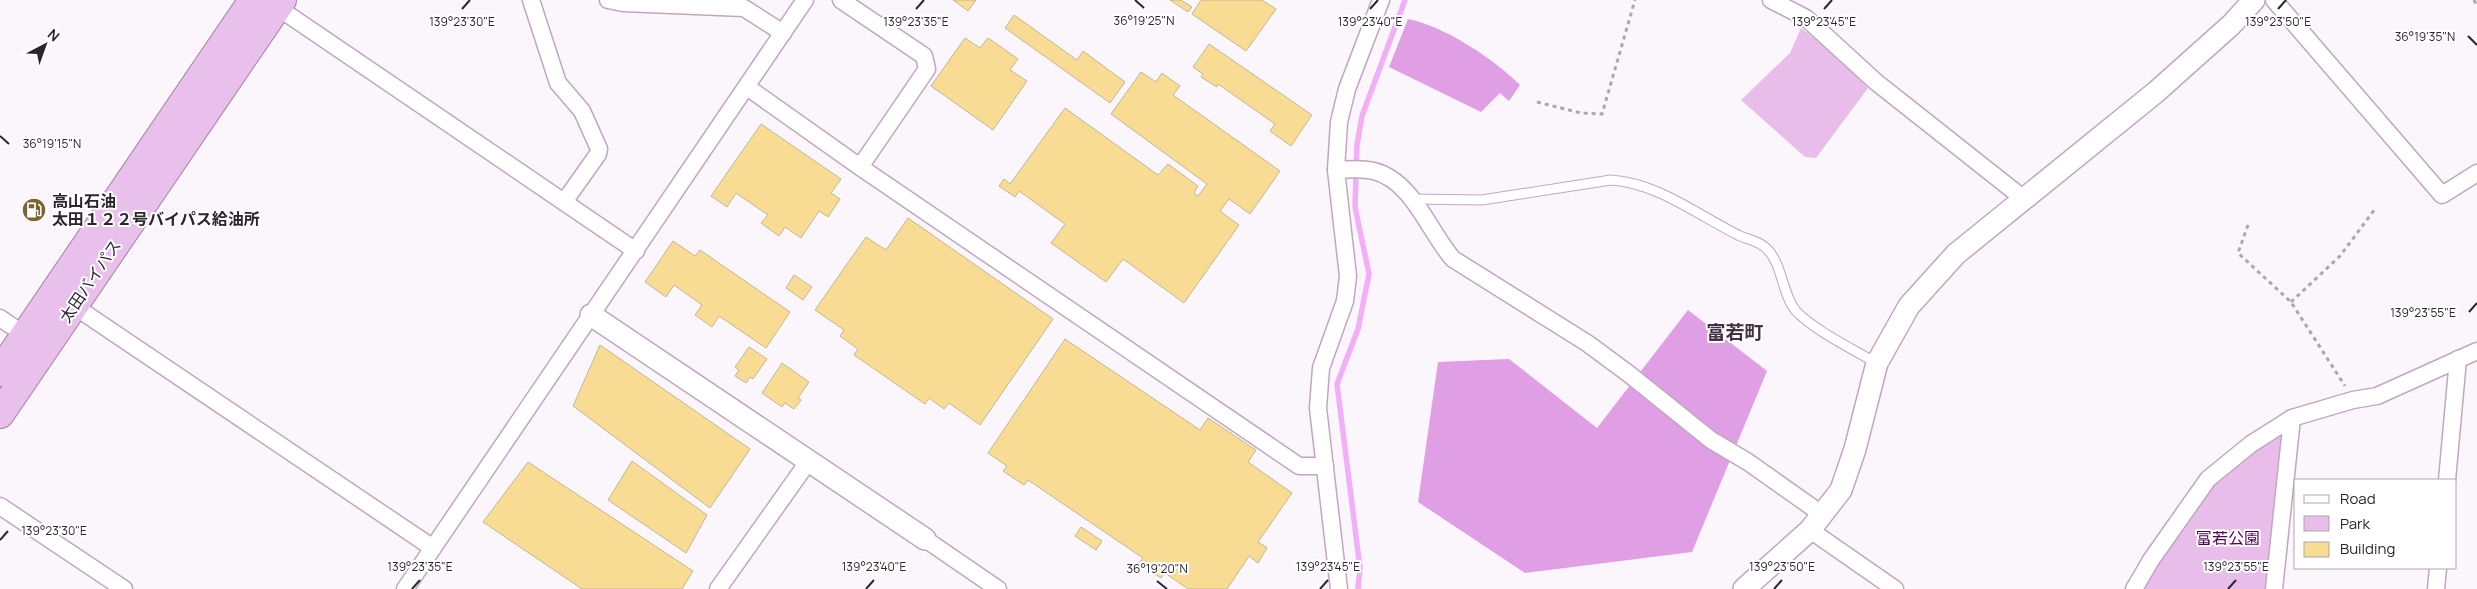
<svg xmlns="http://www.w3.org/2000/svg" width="2477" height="589" font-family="Manrope,'Noto Sans JP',sans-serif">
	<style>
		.green { fill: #e8bdea }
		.forest { fill: #e09ee4 }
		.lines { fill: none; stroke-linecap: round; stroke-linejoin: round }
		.stream { stroke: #f2aff7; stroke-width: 5.5 }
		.building { fill: #f9dc93; stroke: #c3b696 }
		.service-casing { stroke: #c0a7c1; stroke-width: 11 }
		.minor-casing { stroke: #c0a7c1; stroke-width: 19 }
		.tertiary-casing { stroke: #c0a7c1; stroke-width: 24 }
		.trunk-casing { stroke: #a480a6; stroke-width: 30 }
		.path { stroke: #ada6ae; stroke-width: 3; stroke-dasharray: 4 4; stroke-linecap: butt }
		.service { stroke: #fff; stroke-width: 9 }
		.minor { stroke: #fff; stroke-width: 16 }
		.tertiary { stroke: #fff; stroke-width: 21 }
		.trunk { stroke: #e8c0eb; stroke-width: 28 }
		.ticks { fill: none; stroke: #2e242e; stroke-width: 2 }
		.labels { text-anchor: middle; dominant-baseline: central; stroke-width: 4; stroke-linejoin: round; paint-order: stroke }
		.poi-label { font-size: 16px; font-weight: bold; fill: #2e242e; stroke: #fff; text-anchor: start }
		.street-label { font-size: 16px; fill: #2e242e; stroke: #fff }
		.park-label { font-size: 16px; fill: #53005a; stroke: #fff }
		.quarter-label { font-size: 19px; font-weight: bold; fill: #442f45; stroke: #fff }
		.ticks-label { font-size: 12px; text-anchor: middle; fill: #2e242e; stroke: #fff; stroke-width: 4; stroke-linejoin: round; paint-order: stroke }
	</style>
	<rect width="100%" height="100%" fill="#fbf6fc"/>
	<g class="green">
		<path d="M1801,28L1830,50L1868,88L1816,158L1805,157L1741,100L1790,53Z"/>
		<path d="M2292,418L2274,589H2134L2208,479Z"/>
	</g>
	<g class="forest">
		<path d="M1408,19C1444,26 1494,59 1520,85L1509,101L1500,93L1481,112L1389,67Z"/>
		<path d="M1688,310L1767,371L1692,552L1525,573L1418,502L1438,362L1509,359L1597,428Z"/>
	</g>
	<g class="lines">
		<path class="stream" d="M1358,589L1360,568L1337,384L1358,329L1369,274L1355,207L1357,145L1362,116L1405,0"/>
	</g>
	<g class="building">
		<path d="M953,0H976L968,11Z"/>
		<path d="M1170,0H1181L1192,7L1188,12Z"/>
		<path d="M1201,0H1262L1276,9L1246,51L1192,14Z"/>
		<path d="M1014,15L1077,60L1083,51L1125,82L1110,103L1005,28Z"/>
		<path d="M965,38L980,48L988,38L1018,59L1010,70L1027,81L993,130L931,86Z"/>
		<path d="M1209,44L1312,115L1291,146L1270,131L1275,124L1218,84L1217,87L1201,77L1203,74L1193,67Z"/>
		<path d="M1141,72L1156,82L1162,73L1180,86L1173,95L1280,171L1250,214L1229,199L1220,211L1239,225L1184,303L1123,259L1106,282L1051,243L1065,224L1019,191L1015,197L999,186L1004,179L1010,184L1065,108L1158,175L1168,164L1198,186L1194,193L1198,196L1207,184L1111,114Z"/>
		<path d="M761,124L841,179L831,193L840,199L828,217L819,211L801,238L785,227L779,236L761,223L768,215L736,193L727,207L711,196Z"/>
		<path d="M908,218L1053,319L980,425L949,403L944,409L929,398L925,404L854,355L858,349L840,336L844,330L815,310L866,237L886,250Z"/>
		<path d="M673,241L695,256L700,250L790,312L766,348L719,316L712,327L695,315L702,305L674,285L666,297L645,282Z"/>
		<path d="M794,275L812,287L803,300L786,288Z"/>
		<path d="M1065,339L1200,430L1208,418L1256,450L1248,462L1292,493L1258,542L1267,548L1258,563L1249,556L1227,589H1188L1165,573L1161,578L1139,563L1143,558L1028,480L1024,485L1003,471L1007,466L988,453Z"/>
		<path d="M600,345L750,449L710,508L573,406Z"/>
		<path d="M749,347L767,359L753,379L750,377L746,383L735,376L739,370L735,367Z"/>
		<path d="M782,363L809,382L798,398L801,400L794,409L785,403L782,407L762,393Z"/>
		<path d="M632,461L707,515L686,553L608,500Z"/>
		<path d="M528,462L693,571L682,589H582L483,522Z"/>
		<path d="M1081,527L1102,541L1096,550L1075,536Z"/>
	</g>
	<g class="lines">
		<g class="service-casing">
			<path id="service" d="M1411,199L1482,200L1611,180C1658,183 1699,216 1740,236C1750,240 1759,241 1767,249C1783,265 1782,295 1796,311C1815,331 1853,349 1876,363"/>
		</g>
		<g class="minor-casing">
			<g id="minor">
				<path d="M531,0L558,83L582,111L599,149L598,154L564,202"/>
				<path d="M608,0L623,3L744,8L783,33"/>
				<path d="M841,0L924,56L927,69L860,167"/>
				<path d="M1771,0L1806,18L1876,82L2024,199"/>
				<path d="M2274,0L2442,195L2477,173"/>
				<path d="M277,7L636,251"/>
				<path d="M747,87L860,167L1299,466H1325"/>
				<path d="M1336,170C1348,169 1362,168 1374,171C1413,181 1429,232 1453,259L1587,343L1629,374L1711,440L1748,462L1823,515"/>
				<path d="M74,306L433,548"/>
				<path d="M0,318L25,335"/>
				<path d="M2447,480L2458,359"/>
				<path d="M0,506L124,589"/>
				<path d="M1810,530L1895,589"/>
				<path d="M925,539L998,589"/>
				<path d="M405,589L805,0"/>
				<path d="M718,589L808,462"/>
				<path d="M1339,589L1318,408L1321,368L1345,301L1348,276L1336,170L1339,122L1347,89L1381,0"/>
				<path d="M2134,589L2151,560L2208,479L2251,444L2292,418L2353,400L2377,396L2477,351"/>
				<path d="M2274,589L2292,418"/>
				<path d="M2436,589L2438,568"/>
			</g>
		</g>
		<g class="tertiary-casing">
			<g id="tertiary">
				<path d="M591,315L925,539"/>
				<path d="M1744,589L1810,530L1841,490L1855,449L1877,363L1909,306L1956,254L2156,92L2231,25L2254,0"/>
			</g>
		</g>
		<g class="trunk-casing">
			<g id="trunk">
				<path d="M0,372L253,0"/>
				<path d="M0,414L282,0"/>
			</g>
		</g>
		<g class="path">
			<path d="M2474,0L2477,6"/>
			<path d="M1537,102L1581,113L1602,114L1635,0"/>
			<path d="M2248,225L2238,253L2291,302L2345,386"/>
			<path d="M2291,302L2340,256L2375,209"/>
		</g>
		<use href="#service" class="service"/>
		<use href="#minor" class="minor"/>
		<use href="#tertiary" class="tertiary"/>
		<use href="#trunk" class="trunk"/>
	</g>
	<path class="ticks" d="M1135,0L1144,8M462,9L470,0M916,9L924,0M1370,9L1378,0M1824,9L1832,0M2278,9L2286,0M2468,36L2477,45M0,136L9,144M2469,312L2477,303M0,540L8,531M1157,581L1167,589M412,589L420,580M866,589L874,580M1320,589L1328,580M1774,589L1782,580M2228,589L2236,580"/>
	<defs>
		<g id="fuel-disc" transform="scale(1.25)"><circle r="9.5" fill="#796534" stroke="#fff"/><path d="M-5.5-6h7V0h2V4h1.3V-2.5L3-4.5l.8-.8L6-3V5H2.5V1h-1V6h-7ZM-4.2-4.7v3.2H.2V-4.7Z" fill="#fff"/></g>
	</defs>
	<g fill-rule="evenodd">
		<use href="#fuel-disc" x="34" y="210"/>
	</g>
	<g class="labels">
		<g class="poi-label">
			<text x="52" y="201">高山石油<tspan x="52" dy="18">太田１２２号バイパス給油所</tspan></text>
		</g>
		<g class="street-label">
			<text transform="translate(90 281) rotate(-56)">太田バイパス</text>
		</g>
		<g class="park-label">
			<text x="2228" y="538">富若公園</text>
		</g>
		<g class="quarter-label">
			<text x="1735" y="332">富若町</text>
		</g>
	</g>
	<g class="ticks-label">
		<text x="1144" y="25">36°19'25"N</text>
		<text x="462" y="26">139°23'30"E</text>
		<text x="916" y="26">139°23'35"E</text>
		<text x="1370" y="26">139°23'40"E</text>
		<text x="1824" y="26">139°23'45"E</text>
		<text x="2278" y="26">139°23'50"E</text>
		<text x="2425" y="41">36°19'35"N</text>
		<text x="52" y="148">36°19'15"N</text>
		<text x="2423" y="317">139°23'55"E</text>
		<text x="54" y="535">139°23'30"E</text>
		<text x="420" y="571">139°23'35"E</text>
		<text x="874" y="571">139°23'40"E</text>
		<text x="1328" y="571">139°23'45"E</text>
		<text x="1782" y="571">139°23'50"E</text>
		<text x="2236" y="571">139°23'55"E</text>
		<text x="1157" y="573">36°19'20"N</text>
	</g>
	<rect x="2294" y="479" width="162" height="90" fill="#ffffff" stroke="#aba7ab"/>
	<rect x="2304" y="495" width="25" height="8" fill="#ffffff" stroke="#aba7ab"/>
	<text x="2340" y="504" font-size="15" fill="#2e242e">Road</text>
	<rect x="2304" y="516" width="25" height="15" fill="#e8bdea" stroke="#aba7ab"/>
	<text x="2340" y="529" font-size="15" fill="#2e242e">Park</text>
	<rect x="2304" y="542" width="25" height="15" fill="#f9dc93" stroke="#aba7ab"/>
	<text x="2340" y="554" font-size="15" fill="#2e242e">Building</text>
	<g transform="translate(45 45) rotate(41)" stroke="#ffffff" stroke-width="4" paint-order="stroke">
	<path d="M0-4L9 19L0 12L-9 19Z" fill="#2e242e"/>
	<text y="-8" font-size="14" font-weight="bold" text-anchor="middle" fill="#2e242e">N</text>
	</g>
</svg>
